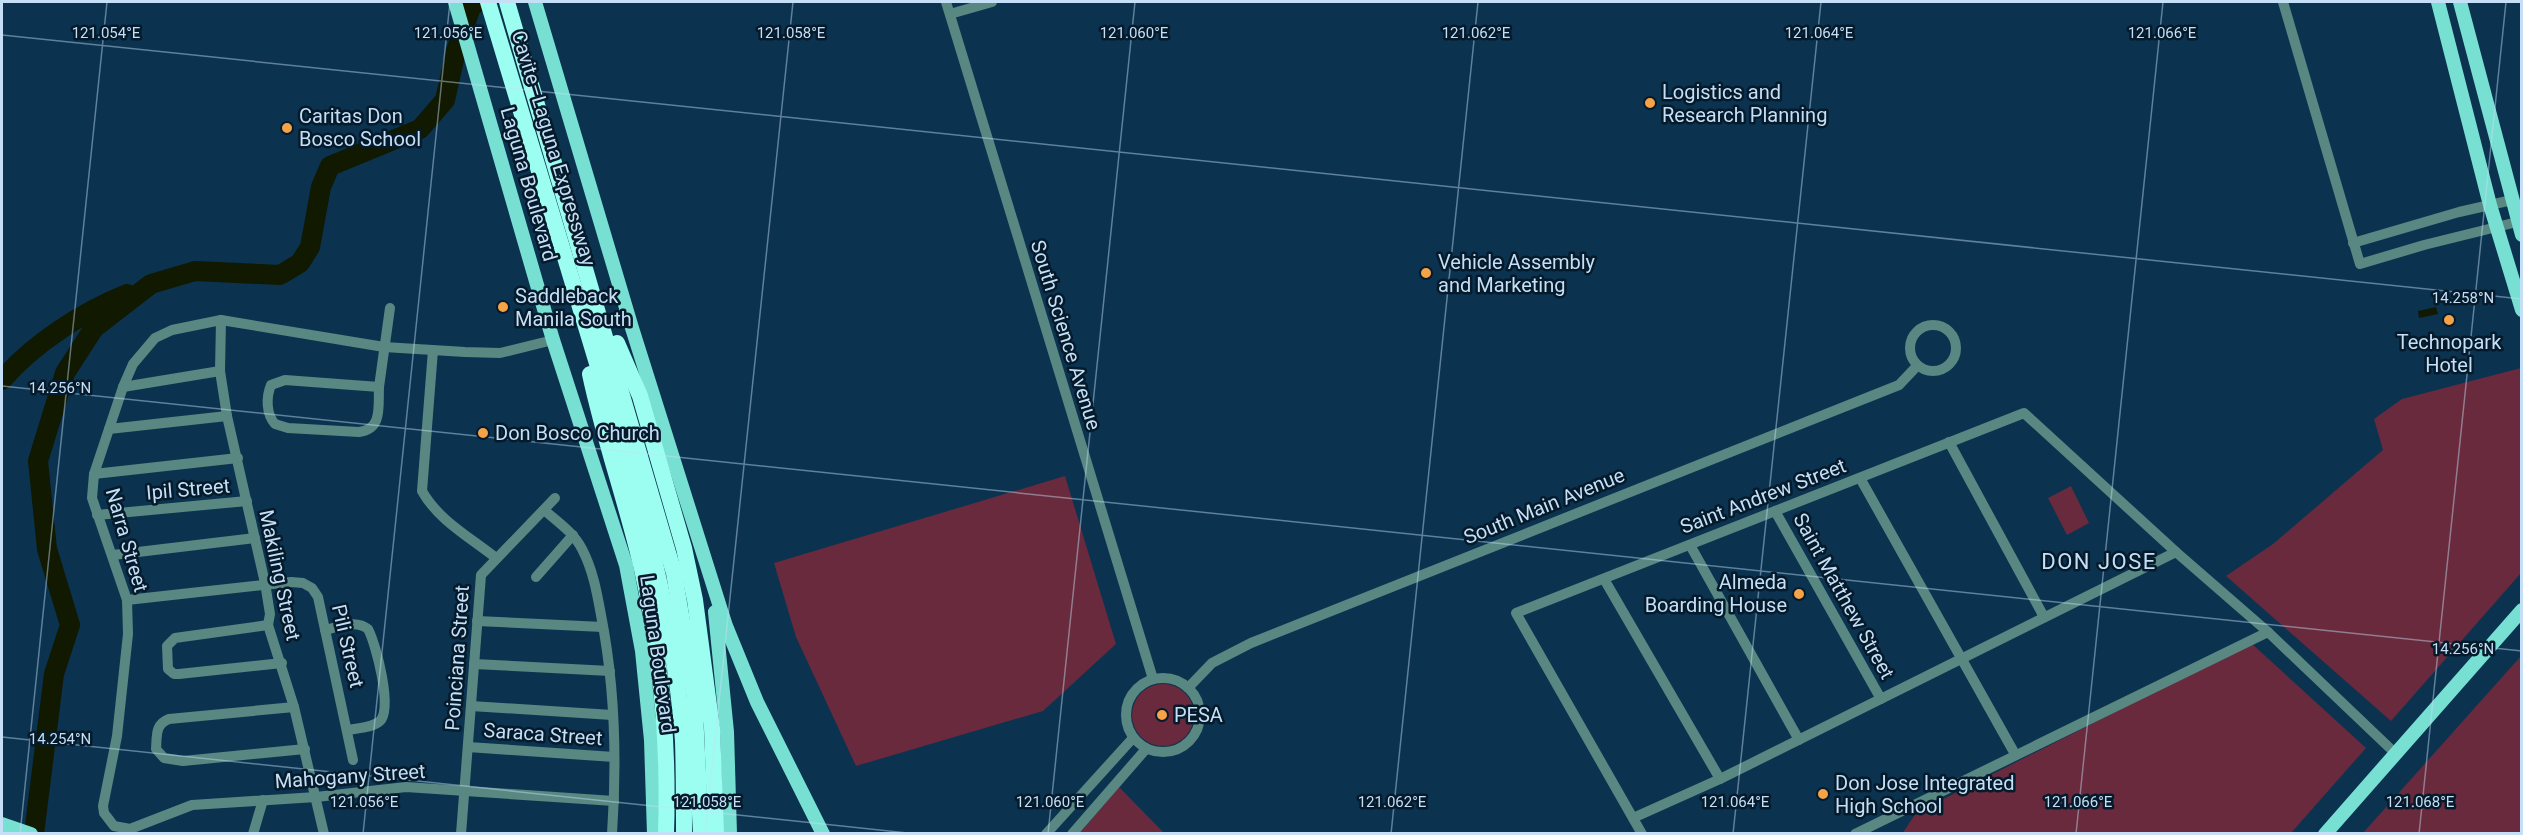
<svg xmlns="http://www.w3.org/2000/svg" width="2523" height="835" font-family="Roboto,sans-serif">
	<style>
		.green { fill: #682a3c }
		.water { fill: #111901 }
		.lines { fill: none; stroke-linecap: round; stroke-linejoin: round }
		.river { stroke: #111901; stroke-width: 20 }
		.minor { stroke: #588881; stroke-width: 10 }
		.major { stroke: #77e0d2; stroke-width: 14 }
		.highway { stroke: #9cfef1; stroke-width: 16 }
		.ticks { fill: none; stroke: #c5dff6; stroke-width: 1.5; stroke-opacity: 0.45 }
		.poi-dot { fill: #f6a247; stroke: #051a2a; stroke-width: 2 }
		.labels { text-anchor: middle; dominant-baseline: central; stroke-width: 5; stroke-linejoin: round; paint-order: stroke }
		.poi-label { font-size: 20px; fill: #c5dff6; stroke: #051a2a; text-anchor: start }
		.street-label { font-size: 20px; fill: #c5dff6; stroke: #051a2a }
		.quarter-label { font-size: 22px; letter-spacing: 1.5px; fill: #c5dff6; stroke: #051a2a }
		.ticks-label { font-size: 15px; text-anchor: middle; fill: #c5dff6; stroke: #051a2a; stroke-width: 5; stroke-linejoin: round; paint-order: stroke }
	</style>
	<rect width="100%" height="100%" fill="#0b3350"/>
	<g class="green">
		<path d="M2521,368V573L2391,721L2226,576L2273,544L2383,450L2374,419L2402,399Z"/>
		<path d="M1065,476L1116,644L1043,711L856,766L796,637L774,563Z"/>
		<path d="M2071,486L2089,523L2067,535L2048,498Z"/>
		<path d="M2251,643L2366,748L2291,833L1902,834L1916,813Z"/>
		<path d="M2521,656V833H2363Z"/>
		<circle cx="1163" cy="715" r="31"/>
		<path d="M1119,787L1164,833L1079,834Z"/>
	</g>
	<path class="water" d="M2436,307L2438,314L2419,318L2418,311Z"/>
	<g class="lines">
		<g class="river">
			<path d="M2,380C33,344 82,312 127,294"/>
			<path d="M34,834L54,674L70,625L47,549L38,461L65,373L94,328L151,284L195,271L280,275L300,263L310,247L321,187L330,166L420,129L445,100L456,51L471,7L478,2"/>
		</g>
		<g class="minor">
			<path d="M946,2L1153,679"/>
			<path d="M2283,2L2360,264L2424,245L2517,222"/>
			<path d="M950,14L992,2"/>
			<path d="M2353,243L2459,212L2512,200"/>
			<path d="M221,320L220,371L227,416L265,583L270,614L268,625L294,707L324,834"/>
			<circle cx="1933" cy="348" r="23"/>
			<path d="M553,340L500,353L465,352L384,347L221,320L172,330L155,338L133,364L123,387L94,474L92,498L127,600L128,634L117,736L103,806L104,813L114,826L130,829L192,805L316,797L406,787L614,801"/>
			<path d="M433,350L422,491C438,520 471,538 496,558"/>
			<path d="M285,380L379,387C378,406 383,429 359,432L288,428L275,424C266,414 266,397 271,385Z"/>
			<path d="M123,387L220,371"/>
			<path d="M379,387L390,308"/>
			<path d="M109,429L227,416"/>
			<path d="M1949,442L2044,617"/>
			<path d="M94,474L238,458"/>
			<path d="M1860,478L2015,754"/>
			<path d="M544,510C558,522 574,533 582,549C593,570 597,593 601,615C615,686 617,761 612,834"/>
			<path d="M1775,511L1881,699"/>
			<path d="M97,515L247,501"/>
			<path d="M1690,545L1799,740"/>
			<path d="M113,555L255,538"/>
			<path d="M536,577L573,535"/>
			<path d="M1604,579L1720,779"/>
			<path d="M127,600L291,582L303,583L312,588L318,597L353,760"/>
			<path d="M477,621L603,627"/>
			<path d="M268,625L175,638L167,646L168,669L174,674H179L282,663"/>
			<path d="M325,630C339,627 356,619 368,629C376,644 393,709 380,721C372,728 358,728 348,730"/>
			<path d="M474,664L610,671"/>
			<circle cx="1163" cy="715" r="37"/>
			<path d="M1188,688L1212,663L1251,643L1899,385L1917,366"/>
			<path d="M471,706L612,715"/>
			<path d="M294,707L169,719C155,724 157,736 156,749L164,758L183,761L305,749"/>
			<path d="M468,747L614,757"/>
			<path d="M1633,818L1720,779L2176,552"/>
			<path d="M253,834L263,800"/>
			<path d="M461,834L481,575L555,498"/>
			<path d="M1046,834L1133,738"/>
			<path d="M1072,834L1146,749"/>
			<path d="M1642,834L1516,613L2024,413L2176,552L2268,632L2396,754"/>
			<path d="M1855,834L2268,632"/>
		</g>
		<g class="major">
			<path d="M455,2L553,340L626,565L642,651L651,740L654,834"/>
			<path d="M535,2L632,328L726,626L757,702L823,834"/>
			<path d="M2438,2L2490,205L2522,310"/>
			<path d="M2460,2L2522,235"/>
			<path d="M715,612L727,732L730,834"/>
			<path d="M2,824L31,834"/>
			<path d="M2325,834L2522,610"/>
		</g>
		<g class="highway">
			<path d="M488,2L646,526C664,597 678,668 683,741C684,772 684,803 684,834"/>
			<path d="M507,2L674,573L694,692L701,834"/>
			<path d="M617,343L640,396L684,548L695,600L712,728L716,834"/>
			<path d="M590,374C604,440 627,504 642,569C661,656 669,745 666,834"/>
		</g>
	</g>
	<path class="ticks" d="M2,35L2522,299M2,386L2522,651M2,737L917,834M20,834L107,2M363,834L450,2M705,834L793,2M1048,834L1135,2M1391,834L1478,2M1733,834L1821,2M2076,834L2163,2M2419,834L2506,2"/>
	<g class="poi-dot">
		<circle cx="1650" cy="103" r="6"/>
		<circle cx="287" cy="128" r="6"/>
		<circle cx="1426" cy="273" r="6"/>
		<circle cx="503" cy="307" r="6"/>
		<circle cx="2449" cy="320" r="6"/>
		<circle cx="483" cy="433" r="6"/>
		<circle cx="1799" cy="594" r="6"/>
		<circle cx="1162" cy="715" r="6"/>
		<circle cx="1823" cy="794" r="6"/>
	</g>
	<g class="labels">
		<g class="poi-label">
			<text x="1662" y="92">Logistics and<tspan x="1662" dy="23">Research Planning</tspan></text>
			<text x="299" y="116">Caritas Don<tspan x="299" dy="23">Bosco School</tspan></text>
			<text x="1438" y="262">Vehicle Assembly<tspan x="1438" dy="23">and Marketing</tspan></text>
			<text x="515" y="296">Saddleback<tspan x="515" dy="23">Manila South</tspan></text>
			<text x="2449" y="342" text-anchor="middle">Technopark<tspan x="2449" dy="23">Hotel</tspan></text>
			<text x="495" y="433">Don Bosco Church</text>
			<text x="1787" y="582" text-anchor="end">Almeda<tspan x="1787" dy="23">Boarding House</tspan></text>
			<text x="1174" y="715">PESA</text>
			<text x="1835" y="783">Don Jose Integrated<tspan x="1835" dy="23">High School</tspan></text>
		</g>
		<g class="street-label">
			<text transform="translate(554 148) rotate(73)">Cavite–Laguna Expressway</text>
			<text transform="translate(529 184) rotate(74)">Laguna Boulevard</text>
			<text transform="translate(1066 335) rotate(73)">South Science Avenue</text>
			<text transform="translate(188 489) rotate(-5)">Ipil Street</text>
			<text transform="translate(1763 496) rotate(-21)">Saint Andrew Street</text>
			<text transform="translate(1544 506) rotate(-22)">South Main Avenue</text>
			<text transform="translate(127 540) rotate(74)">Narra Street</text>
			<text transform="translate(280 575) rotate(78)">Makiling Street</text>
			<text transform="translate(1844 596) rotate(61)">Saint Matthew Street</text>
			<text transform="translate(348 646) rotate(77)">Pili Street</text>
			<text transform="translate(658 654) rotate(82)">Laguna Boulevard</text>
			<text transform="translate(457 658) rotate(-86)">Poinciana Street</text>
			<text transform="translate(543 734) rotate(4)">Saraca Street</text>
			<text transform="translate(350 776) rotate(-4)">Mahogany Street</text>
		</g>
		<g class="quarter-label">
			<text x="2099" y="561">DON JOSE</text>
		</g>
	</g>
	<g class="ticks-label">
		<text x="106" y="38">121.054°E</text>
		<text x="448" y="38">121.056°E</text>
		<text x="791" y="38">121.058°E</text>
		<text x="1134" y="38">121.060°E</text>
		<text x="1476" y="38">121.062°E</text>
		<text x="1819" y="38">121.064°E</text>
		<text x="2162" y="38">121.066°E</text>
		<text x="2463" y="303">14.258°N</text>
		<text x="60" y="393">14.256°N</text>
		<text x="2463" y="654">14.256°N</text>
		<text x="60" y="744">14.254°N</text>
		<text x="364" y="807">121.056°E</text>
		<text x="707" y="807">121.058°E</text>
		<text x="1050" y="807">121.060°E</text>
		<text x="1392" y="807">121.062°E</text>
		<text x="1735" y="807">121.064°E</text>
		<text x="2078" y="807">121.066°E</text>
		<text x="2420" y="807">121.068°E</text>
	</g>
	<rect width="2523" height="835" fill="none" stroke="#c5dff6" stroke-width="6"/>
</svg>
